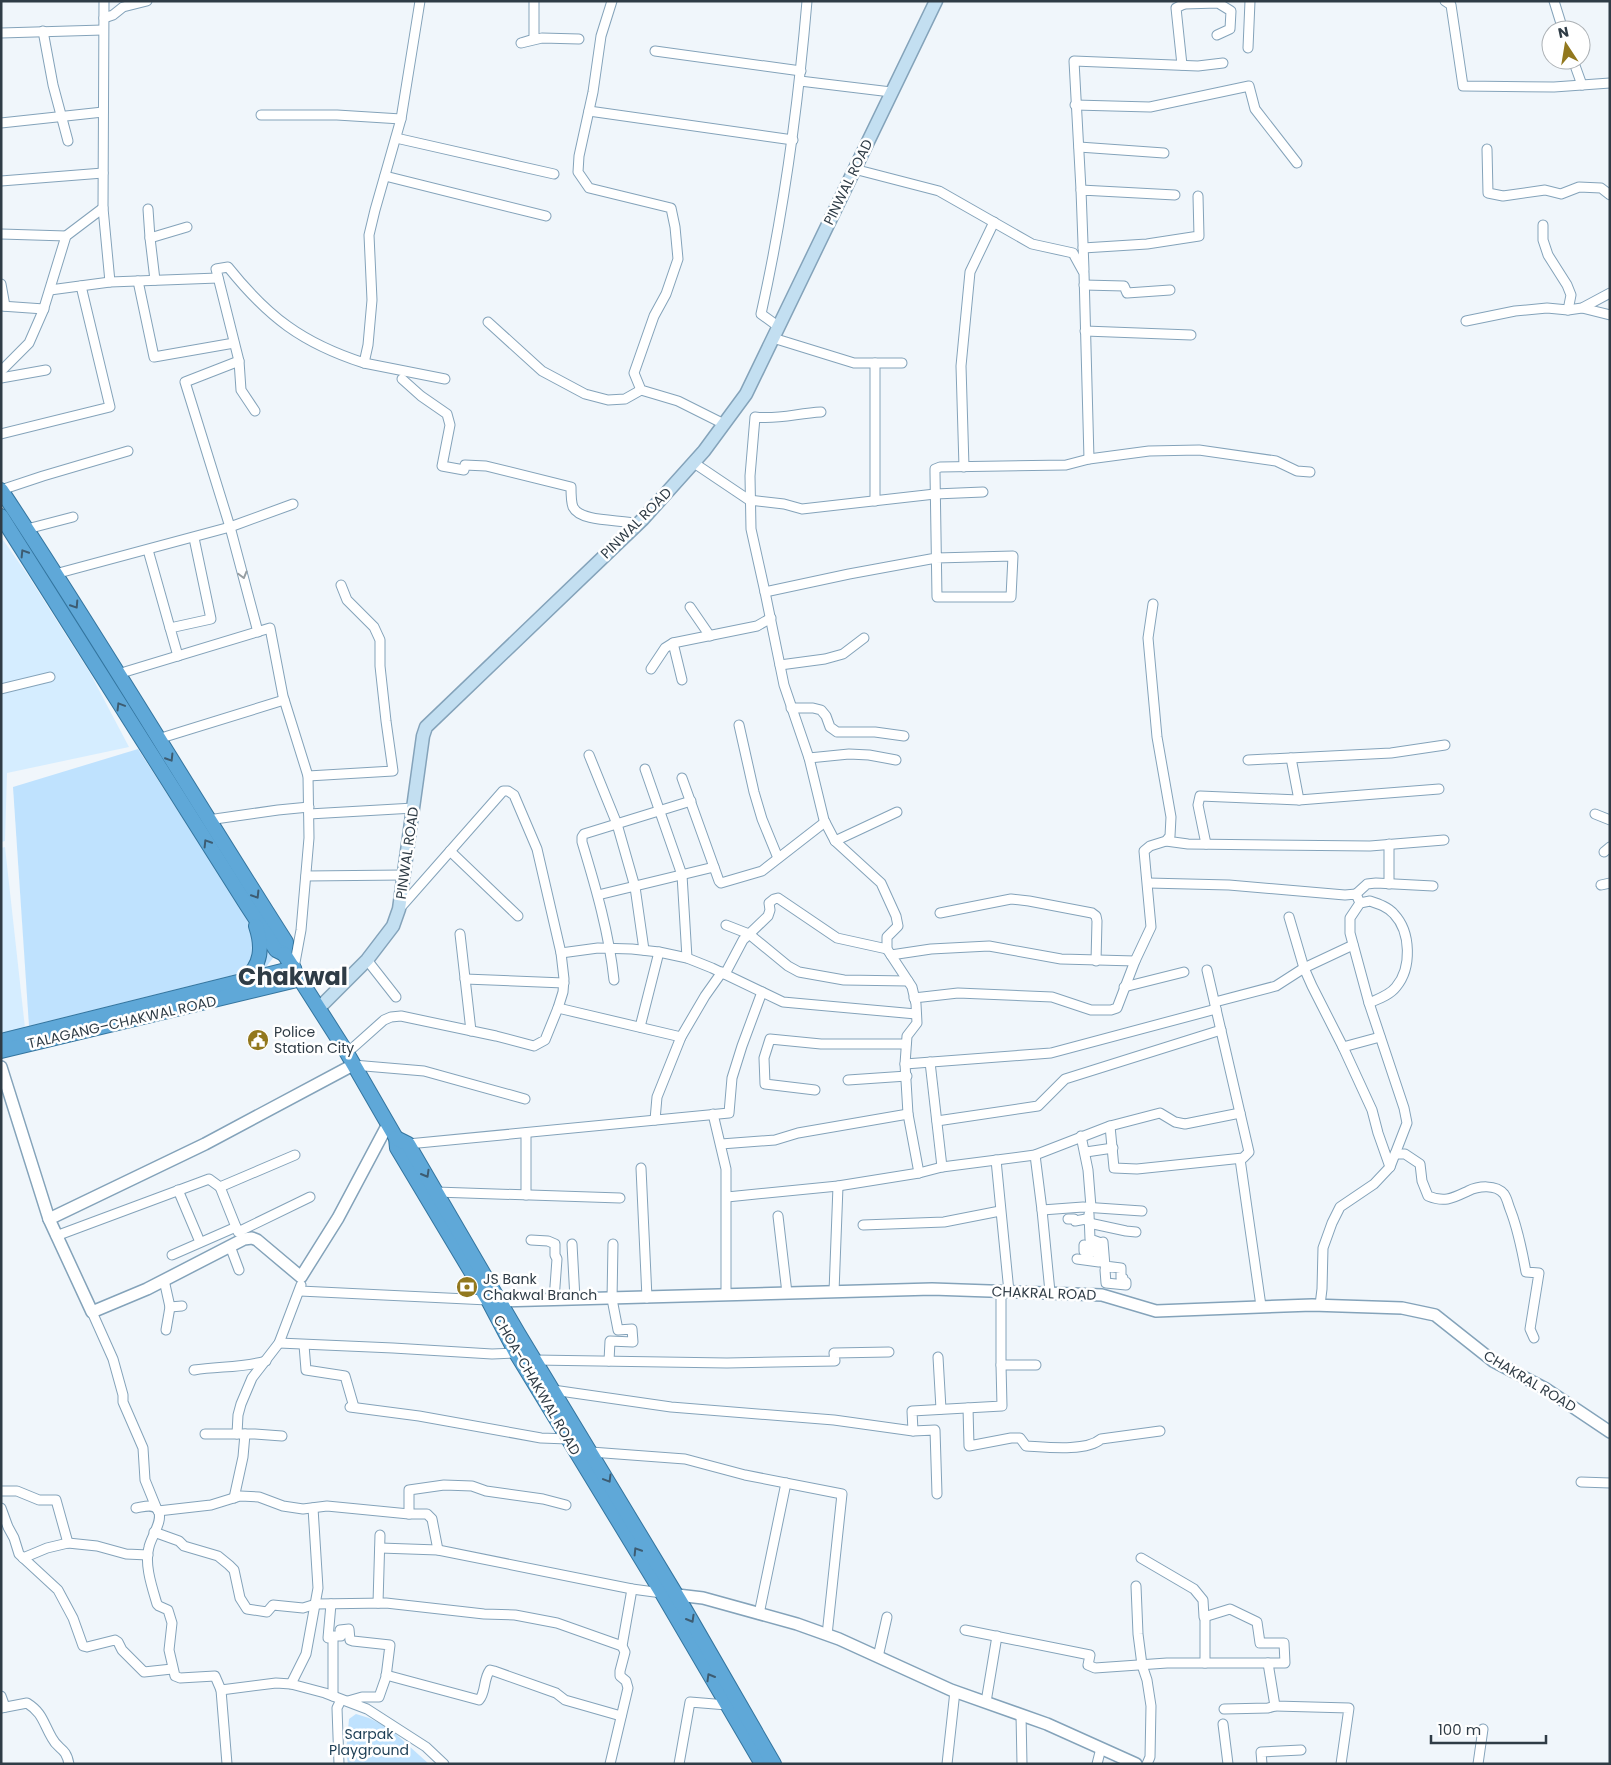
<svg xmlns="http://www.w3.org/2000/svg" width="1611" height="1765" font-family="Poppins,sans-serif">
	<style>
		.built { fill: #d5edff }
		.green { fill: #bfe2fe }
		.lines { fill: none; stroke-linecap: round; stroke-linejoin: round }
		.minor-casing { stroke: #84a3ba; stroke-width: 11 }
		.tertiary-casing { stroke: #84a3ba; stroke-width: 14 }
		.secondary-casing { stroke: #84a3ba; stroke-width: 15 }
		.trunk-casing { stroke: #34759f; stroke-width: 16 }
		.minor { stroke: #fff; stroke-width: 9 }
		.tertiary { stroke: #fff; stroke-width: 11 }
		.secondary { stroke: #c3dff1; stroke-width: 12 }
		.trunk { stroke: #5fa8d8; stroke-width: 14 }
		.oneway { stroke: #3d5c72 }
		.oneway2 { stroke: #979ea2 }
		.labels { text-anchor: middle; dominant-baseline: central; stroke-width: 5; stroke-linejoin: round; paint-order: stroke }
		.street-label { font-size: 14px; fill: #2f3c46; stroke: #fff }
		.poi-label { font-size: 14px; fill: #2f3c46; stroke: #fff; text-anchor: start }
		.park-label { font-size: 14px; fill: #1b3d54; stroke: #fff }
		.town-label { font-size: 24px; font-weight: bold; fill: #2f3c46; stroke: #fff }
	</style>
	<rect width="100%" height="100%" fill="#f0f6fb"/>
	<g class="built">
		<path d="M1,537L27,574L90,673L129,747L7,773L5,841L1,842Z"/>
		<path d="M5,847L25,1028L1,1033V848Z"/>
	</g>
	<g class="green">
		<path d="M138,749L273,958L266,967L29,1026L13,787Z"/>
		<path d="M356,1714L369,1718L389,1728L429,1764H348L346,1752L349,1719Z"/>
	</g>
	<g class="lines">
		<g class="minor-casing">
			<g id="minor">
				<path d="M534,1V39L521,43L542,38L579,39"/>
				<path d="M612,1L601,36L593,92L579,156L578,172L589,188L671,208L675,227L678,259L666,294L654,316L634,373L641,390L678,401L724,424"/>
				<path d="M1184,1V4L1218,3L1231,11L1230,29L1217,35"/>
				<path d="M1445,1L1451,5L1463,86L1554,87L1610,83"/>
				<path d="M1554,1L1563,30"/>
				<path d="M104,18L113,15L123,7L147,1"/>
				<path d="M43,31L53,85L68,141"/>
				<path d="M1,33L103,30"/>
				<path d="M1248,48L1250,1"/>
				<path d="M655,51L801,71"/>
				<path d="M1573,60L1582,85"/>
				<path d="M1182,65L1176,8L1184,4"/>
				<path d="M800,81L891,92"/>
				<path d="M1075,105L1150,107L1249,86L1255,109L1297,163"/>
				<path d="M589,111L793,140"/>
				<path d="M261,115H337L401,119"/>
				<path d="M1,123L103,112"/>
				<path d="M396,138L554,174"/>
				<path d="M1079,147L1164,153"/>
				<path d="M1487,149L1488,193L1503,196L1545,190L1561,194L1579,187L1601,188L1610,195"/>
				<path d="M854,169L939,191L1032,244L1073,253L1084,273L1089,459"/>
				<path d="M385,176L546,216"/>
				<path d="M1,181L103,173"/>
				<path d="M1081,190L1074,61L1198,66L1223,63"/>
				<path d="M103,208L104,1"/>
				<path d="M148,209L150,238"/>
				<path d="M1543,225V240L1548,255L1567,285L1571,295L1568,310"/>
				<path d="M1,234L66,236"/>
				<path d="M1083,248L1147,244L1199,236L1198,196"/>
				<path d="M1084,270L1081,190L1175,195"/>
				<path d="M155,280L150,238L187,227"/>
				<path d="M138,281L154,357L234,343"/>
				<path d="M1,284L5,306"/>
				<path d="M1084,285L1124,286L1127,293L1170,290"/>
				<path d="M50,290L110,282L218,278"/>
				<path d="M1,306L44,309"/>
				<path d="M1582,308L1610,315"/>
				<path d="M1466,321L1515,311L1547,308L1568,310L1582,308L1610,293"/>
				<path d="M488,322L542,371L585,394L608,400L625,399L641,390"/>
				<path d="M779,327L761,314C784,211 798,107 807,1"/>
				<path d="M1085,331L1191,335"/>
				<path d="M773,338L854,363H902"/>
				<path d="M239,361L185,382L230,527L258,632"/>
				<path d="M364,363L445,379"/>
				<path d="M1,371L29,343L43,311L66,236L103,208L110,282"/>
				<path d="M1,378L46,370"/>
				<path d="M402,379L421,396L447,414L450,425L442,466L464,470L465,465L486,466L571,487C571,493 571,502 573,507C581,523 622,519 638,524"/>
				<path d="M255,411L241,390L239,361L216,269L228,267C268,317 302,343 364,363L368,345L372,300L369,235L375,210L401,119L420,1"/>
				<path d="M821,412C798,413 778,420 755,417L750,476L751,529L765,592L784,685L809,758L824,820L835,841L881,883L896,916L898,926L887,937V949L912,987L916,1004L917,1023L907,1036L905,1064L908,1114L919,1173"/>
				<path d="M1,434L110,407L81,286"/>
				<path d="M694,463L749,500L784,504L802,509L935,494L983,492"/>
				<path d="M964,467L961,366L970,272L994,222"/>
				<path d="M1,489V490L43,476L128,451"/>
				<path d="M875,501V363"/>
				<path d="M27,529L73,517"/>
				<path d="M148,550L170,628"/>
				<path d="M55,574L230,527L293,504"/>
				<path d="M765,592L849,574L936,558L1013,556L1011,597H937L935,473V469L940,467L1066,465L1089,459L1149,451L1199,450L1276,461L1297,471L1310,472"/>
				<path d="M690,607L710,636"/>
				<path d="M673,643L682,680"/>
				<path d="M178,656L170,628L211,619L194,538"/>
				<path d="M780,665L825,659L843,654L864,638"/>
				<path d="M651,669L665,648L673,643L757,626L771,618"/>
				<path d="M118,674L270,628L283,696L308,776L309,838L301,930L294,968"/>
				<path d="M1,689L50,677"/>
				<path d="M791,708H813L821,710L826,716L830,727L837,732H875L904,736"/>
				<path d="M739,725L754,792L762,819L778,858"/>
				<path d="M158,739L284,700"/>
				<path d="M589,755L617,824L635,887L644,950"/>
				<path d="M809,758L849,754L869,755L896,760"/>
				<path d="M1291,758L1299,800"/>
				<path d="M1248,760L1391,753L1445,745"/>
				<path d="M645,769L682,875L687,958"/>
				<path d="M308,776L393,771L386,721L380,666V640L374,627L347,600L341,585"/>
				<path d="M682,778L719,881L721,883L762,871L825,822"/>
				<path d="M309,814L414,808"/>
				<path d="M1595,814L1610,820"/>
				<path d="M208,820L278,810L309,807"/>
				<path d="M835,841L897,812"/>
				<path d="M1166,841L1188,844L1370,846L1444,840"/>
				<path d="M1206,844L1198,805L1200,796L1299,800L1439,789"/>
				<path d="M1389,844V884"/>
				<path d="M450,851L518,916"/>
				<path d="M1604,852L1610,847"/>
				<path d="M306,876L403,875"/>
				<path d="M1148,883L1229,885L1345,895L1356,894L1360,903L1350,918V933L1369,1003L1404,1108L1407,1123L1390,1167L1374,1184L1340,1207L1332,1223L1323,1248L1322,1289L1320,1305"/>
				<path d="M1601,885L1610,883"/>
				<path d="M1356,894L1367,884L1376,883L1433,886"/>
				<path d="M598,895L714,867"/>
				<path d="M1360,903L1370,901C1379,904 1388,907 1394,914C1411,932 1412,968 1396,987C1390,995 1378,999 1369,1003"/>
				<path d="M940,913L1011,899L1029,901L1092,913L1096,916L1097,921L1096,961"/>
				<path d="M1289,917L1304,968L1312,986L1343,1047L1372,1110L1378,1133L1390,1167"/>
				<path d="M726,925L749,934L788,966L799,972L844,980L908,981"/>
				<path d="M460,934L471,1031"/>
				<path d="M561,953L598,948L632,949L659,952L687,958L712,968L783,1002L916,1014"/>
				<path d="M891,955L931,949L989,946L1061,959L1135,961"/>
				<path d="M367,960L396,997"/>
				<path d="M725,974L743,940L768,916L770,910L769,903L774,899L778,898L837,938L887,949"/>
				<path d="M465,979L564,983"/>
				<path d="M614,980C609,933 596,888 582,842V837L584,834L691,801"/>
				<path d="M1124,987L1184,972"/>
				<path d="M914,998L958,993L1052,997L1091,1010H1111L1117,1008L1135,961L1151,927L1144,851L1150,846L1166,841L1170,836L1171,817L1157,737L1148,638L1153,604"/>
				<path d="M1215,1002L1276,986L1304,968L1353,945"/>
				<path d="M558,1008L681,1037"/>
				<path d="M640,1027L659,952"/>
				<path d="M1343,1047L1380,1037"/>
				<path d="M347,1053L384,1020L391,1017L401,1016L496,1036L534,1046L545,1040L558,1008L563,992L564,979L561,953L537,849L514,795L508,791H503L400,908"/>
				<path d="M930,1062L942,1167"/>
				<path d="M905,1064L1051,1053L1216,1009"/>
				<path d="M353,1065L424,1071L525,1099"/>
				<path d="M848,1080L907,1076"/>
				<path d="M815,1090L765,1084L764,1058L770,1039L821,1044H906"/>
				<path d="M713,1114L726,1169V1295"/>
				<path d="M655,1120L657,1097L681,1037L705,996L722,972"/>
				<path d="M937,1121L1038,1106L1065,1079L1221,1030"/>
				<path d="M1110,1126L1114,1168L1137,1169L1243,1158L1249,1152L1207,970"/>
				<path d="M1081,1136L1088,1170L1091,1207"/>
				<path d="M408,1144L729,1113L732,1078L742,1046L762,992"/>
				<path d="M721,1144L775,1140L798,1133L908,1114"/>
				<path d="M1086,1152L1113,1148"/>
				<path d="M1395,1154H1405L1420,1164L1422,1181L1428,1196C1445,1203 1453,1198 1468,1191C1478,1186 1496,1184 1504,1194C1507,1198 1508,1204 1510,1209C1518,1229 1522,1250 1526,1272L1539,1273L1530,1329L1534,1338"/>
				<path d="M1035,1155L1042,1210L1050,1292"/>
				<path d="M1240,1159L1261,1306"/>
				<path d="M996,1160L1009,1292"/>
				<path d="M641,1168L647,1298"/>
				<path d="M178,1190L200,1242"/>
				<path d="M436,1192L620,1198"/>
				<path d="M526,1195V1133"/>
				<path d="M727,1197L838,1186L919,1173L942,1167L1035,1155L1110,1126L1160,1113L1175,1122L1185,1124L1240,1113"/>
				<path d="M1042,1210L1083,1207L1142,1211"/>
				<path d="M1089,1214L1090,1239L1101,1243L1103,1242L1105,1266L1121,1268V1278H1123V1282H1126V1285L1106,1283L1105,1270"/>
				<path d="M778,1216L787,1293"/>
				<path d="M1068,1219H1074L1075,1221L1086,1219L1089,1221"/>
				<path d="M1089,1223L1126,1231L1136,1232"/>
				<path d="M863,1225L944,1222L1000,1211"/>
				<path d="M236,1227L238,1232L310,1197"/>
				<path d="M56,1236L209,1179L220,1187L295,1155"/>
				<path d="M531,1240L548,1241L555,1244V1255L557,1259L554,1300"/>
				<path d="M572,1244L575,1299"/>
				<path d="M230,1246L239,1270"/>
				<path d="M172,1255L236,1227L220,1187"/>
				<path d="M1077,1259L1099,1262L1098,1246L1084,1245V1251L1093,1252"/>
				<path d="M164,1280L170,1307L182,1306"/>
				<path d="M300,1291L488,1300"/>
				<path d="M834,1292L838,1186"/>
				<path d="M1001,1292V1365H1036"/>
				<path d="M92,1312L113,1359L123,1395V1402L143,1448L145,1480L156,1507"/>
				<path d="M166,1330L170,1307"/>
				<path d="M279,1343L393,1348L492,1354L516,1353"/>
				<path d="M304,1345L306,1370L345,1376L354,1407"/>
				<path d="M938,1357L941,1409"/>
				<path d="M535,1360L727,1363L835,1361L834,1353L889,1352"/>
				<path d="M609,1361L610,1341L633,1342L632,1329L618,1330L612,1299L613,1244"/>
				<path d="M194,1370C218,1366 242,1368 266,1361"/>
				<path d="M553,1390L671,1407L834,1420L913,1431L935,1430L937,1494"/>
				<path d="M350,1407L419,1416L541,1438L568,1439"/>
				<path d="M968,1408L969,1446L1011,1438H1020L1026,1446C1045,1447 1086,1452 1101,1439L1160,1431"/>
				<path d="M913,1431L912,1411L1002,1406L1001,1365"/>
				<path d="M205,1434H255L282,1436"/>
				<path d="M237,1434L238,1415L241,1404L252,1378L279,1343L301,1285"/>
				<path d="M591,1452L685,1459L745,1475L842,1494L827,1635"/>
				<path d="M1581,1482L1610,1483"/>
				<path d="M1,1491H17L39,1500H56L68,1543"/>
				<path d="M234,1498L243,1457L245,1434"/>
				<path d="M1,1508L8,1527L14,1538L19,1554L58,1590L73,1618L83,1646L87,1647L115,1640L118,1642L122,1650L144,1672L172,1669"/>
				<path d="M136,1508C143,1507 153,1503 158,1510C164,1520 151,1537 149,1547C144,1564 152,1587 157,1604L159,1606L168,1610L172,1623L169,1650L175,1676L180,1678L215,1676L221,1690"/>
				<path d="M158,1511L211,1505L240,1496L259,1497L283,1506L303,1509L327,1506L409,1514H427L432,1519L438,1550"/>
				<path d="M409,1514V1490L444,1485L472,1486L486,1491L543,1499L566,1505"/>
				<path d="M154,1532L179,1541L184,1546L218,1556L229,1565L234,1570L240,1598L247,1609L267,1612L273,1605L303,1608L316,1604L386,1603L484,1614L515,1615L557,1623L622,1646"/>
				<path d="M380,1548L438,1550L632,1589L662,1593"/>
				<path d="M23,1558L47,1548L68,1543L97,1546L126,1554L148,1555"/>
				<path d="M1136,1586L1138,1634L1142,1665L1147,1680L1151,1706L1150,1757L1147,1764"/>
				<path d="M378,1603L380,1535"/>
				<path d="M759,1614L786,1483"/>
				<path d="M1205,1617V1663"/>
				<path d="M965,1630L1090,1655L1088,1665L1095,1668L1167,1663H1285L1284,1643H1260L1257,1622L1230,1609L1204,1617L1203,1600L1194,1589L1141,1558"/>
				<path d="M328,1638L331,1604"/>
				<path d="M878,1657L887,1617"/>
				<path d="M1268,1663L1275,1706L1349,1708L1341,1764"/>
				<path d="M386,1675L479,1700C486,1693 483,1679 490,1670L494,1671L556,1693L565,1700L621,1716"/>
				<path d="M291,1684L306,1654L318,1588L313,1508"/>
				<path d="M1,1696L5,1707"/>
				<path d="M333,1696V1636H341L340,1630L349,1629L350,1640L353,1641L390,1645L386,1677L379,1697H362L348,1701"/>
				<path d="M986,1702L997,1636"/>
				<path d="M1,1708L27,1703C43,1713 43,1723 52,1738C58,1750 66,1747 69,1764"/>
				<path d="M1224,1709L1268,1708L1275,1706"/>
				<path d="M1021,1715L1022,1764"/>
				<path d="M1223,1724L1228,1764"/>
				<path d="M227,1764L221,1690L276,1683L291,1684L325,1693L367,1709L426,1747L444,1764"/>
				<path d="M339,1764L337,1708L341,1700"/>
				<path d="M610,1764L628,1688L626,1681L620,1676V1671L625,1652L622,1646L632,1589"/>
				<path d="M679,1764L690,1702L727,1705"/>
				<path d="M947,1764L955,1691"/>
				<path d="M1097,1764L1101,1748"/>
				<path d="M1262,1764L1261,1752L1301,1750"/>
				<path d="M1478,1764L1483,1729"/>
			</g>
		</g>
		<g class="tertiary-casing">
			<g id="tertiary">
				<path d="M1,1067L49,1219L92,1312L147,1289L244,1239L252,1238L257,1240L301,1277L338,1218L388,1124"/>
				<path d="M49,1219L205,1144L353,1065"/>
				<path d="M499,1301L932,1289L1102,1295L1156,1311L1312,1305L1402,1308L1435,1315L1493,1361L1546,1389L1610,1432"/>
				<path d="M669,1594L703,1598L797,1624L839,1639L951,1690L1047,1724L1136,1764"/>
			</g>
		</g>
		<g class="secondary-casing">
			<path id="secondary" d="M319,1008L367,960L393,926L399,909L423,736L426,727L643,519L704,451L746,394L936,1"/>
		</g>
		<g class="trunk-casing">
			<g id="trunk">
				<path d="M1,490C99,638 190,792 286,942L284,954"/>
				<path d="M1,516L246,904L276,950L284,954"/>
				<path d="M284,954L347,1053L396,1138L397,1148L488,1300L516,1353L662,1593L762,1764"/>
				<path d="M244,980C262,965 263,947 256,926"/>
				<path d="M1,1041L294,968"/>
				<path d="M1,1051L301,979"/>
				<path d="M396,1138L408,1144L518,1333L683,1606L774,1764"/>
			</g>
		</g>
		<use href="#minor" class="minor"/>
		<use href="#tertiary" class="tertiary"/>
		<use href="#secondary" class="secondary"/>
		<use href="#trunk" class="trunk"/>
	</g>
	<defs><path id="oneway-chevron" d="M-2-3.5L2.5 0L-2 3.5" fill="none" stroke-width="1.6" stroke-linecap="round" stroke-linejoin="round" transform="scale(1.25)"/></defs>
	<g class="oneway">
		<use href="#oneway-chevron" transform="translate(24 553) rotate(-122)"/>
		<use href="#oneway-chevron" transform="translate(75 605) rotate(57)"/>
		<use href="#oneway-chevron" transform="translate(120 706) rotate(-121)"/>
		<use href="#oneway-chevron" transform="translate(170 758) rotate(58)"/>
		<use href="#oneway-chevron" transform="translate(207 843) rotate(-122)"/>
		<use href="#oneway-chevron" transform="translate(256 895) rotate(58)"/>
		<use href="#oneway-chevron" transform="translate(426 1174) rotate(60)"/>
		<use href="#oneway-chevron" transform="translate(608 1479) rotate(59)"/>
		<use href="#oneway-chevron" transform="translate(637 1551) rotate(-122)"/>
		<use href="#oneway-chevron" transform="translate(691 1619) rotate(60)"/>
		<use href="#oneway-chevron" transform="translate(710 1677) rotate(-120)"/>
	</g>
	<use class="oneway2" href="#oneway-chevron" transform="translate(243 575) rotate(75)"/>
	<defs>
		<g id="civic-disc" transform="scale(1.125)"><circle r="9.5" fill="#92781e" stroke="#fff"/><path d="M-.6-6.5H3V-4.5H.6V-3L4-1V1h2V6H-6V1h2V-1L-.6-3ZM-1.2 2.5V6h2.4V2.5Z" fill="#fff"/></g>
		<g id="bank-disc" transform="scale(1.125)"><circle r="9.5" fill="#92781e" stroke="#fff"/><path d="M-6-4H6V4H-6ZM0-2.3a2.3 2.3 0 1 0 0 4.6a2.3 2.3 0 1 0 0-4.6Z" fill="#fff"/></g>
	</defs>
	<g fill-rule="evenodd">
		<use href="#civic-disc" x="258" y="1040"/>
		<use href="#bank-disc" x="467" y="1287"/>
	</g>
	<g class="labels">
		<g class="street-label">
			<text transform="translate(848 182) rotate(-64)">PINWAL ROAD</text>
			<text transform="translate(636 523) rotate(-45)">PINWAL ROAD</text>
			<text transform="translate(407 853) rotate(-82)">PINWAL ROAD</text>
			<text transform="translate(122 1022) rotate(-13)">TALAGANG–CHAKWAL ROAD</text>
			<text transform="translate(1044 1293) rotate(2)">CHAKRAL ROAD</text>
			<text transform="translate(1530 1381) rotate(31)">CHAKRAL ROAD</text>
			<text transform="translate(537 1385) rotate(60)">CHOA-CHAKWAL ROAD</text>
		</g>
		<g class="poi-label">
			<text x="274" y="1032">Police<tspan x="274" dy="16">Station City</tspan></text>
			<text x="483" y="1279">JS Bank<tspan x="483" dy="16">Chakwal Branch</tspan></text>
		</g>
		<g class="park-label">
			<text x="369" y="1734">Sarpak<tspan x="369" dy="16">Playground</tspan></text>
		</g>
		<g class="town-label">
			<text x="293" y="976">Chakwal</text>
		</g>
	</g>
	<rect width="1611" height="1765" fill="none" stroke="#2f3c46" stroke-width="5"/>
	<g transform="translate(1566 45) rotate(348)"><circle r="24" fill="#ffffff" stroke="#acb1b5"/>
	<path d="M0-4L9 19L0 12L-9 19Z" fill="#92781e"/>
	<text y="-8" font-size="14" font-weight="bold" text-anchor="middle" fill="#2f3c46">N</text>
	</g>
	<path d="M1431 1735v8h115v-8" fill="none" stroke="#2f3c46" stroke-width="2.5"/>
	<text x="1438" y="1735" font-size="15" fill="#2f3c46" stroke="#ffffff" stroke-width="4" paint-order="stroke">100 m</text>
</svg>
